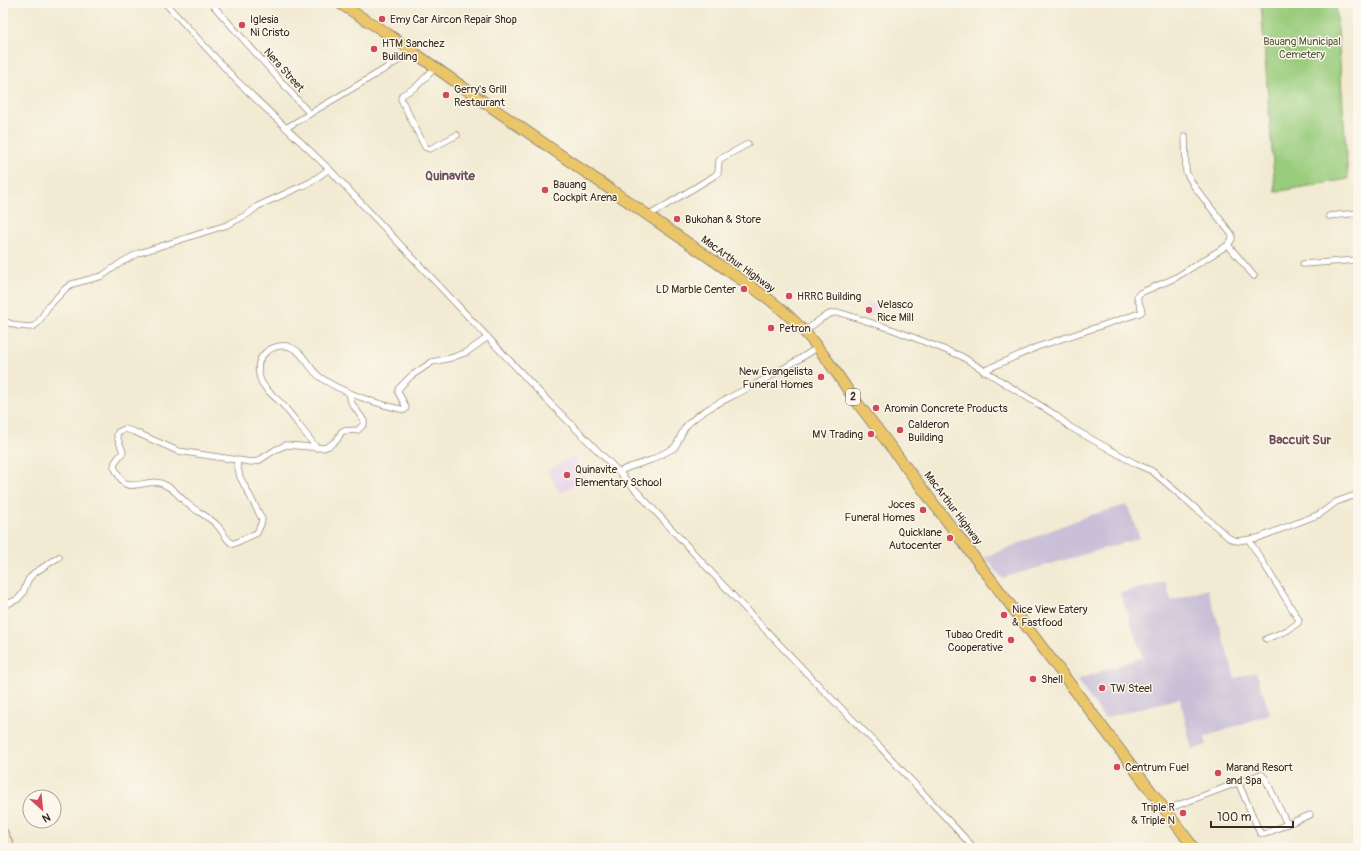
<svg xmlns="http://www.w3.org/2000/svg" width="1361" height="851" font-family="Pangolin,sans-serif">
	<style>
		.built { fill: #e9d1ed }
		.industrial { fill: #c9bfd7 }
		.green { fill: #99cc7c; stroke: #6a7b4d }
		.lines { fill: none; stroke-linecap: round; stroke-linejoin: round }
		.street-casing { stroke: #968a78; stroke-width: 7 }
		.secondary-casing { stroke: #968a78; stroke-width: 10 }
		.highway-casing { stroke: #968a78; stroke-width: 12 }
		.street { stroke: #fff; stroke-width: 5.5 }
		.secondary { stroke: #f7e8c3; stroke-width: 8 }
		.highway { stroke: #ebc669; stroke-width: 10 }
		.poi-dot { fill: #d1495b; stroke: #fbf7ec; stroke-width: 1.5 }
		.labels { text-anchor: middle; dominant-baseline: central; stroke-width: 3; stroke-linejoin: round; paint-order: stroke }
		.shield { fill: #fbf7ec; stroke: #75685c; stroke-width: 1 }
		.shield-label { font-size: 10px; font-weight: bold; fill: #3b2a1e }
		.poi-label { font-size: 11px; fill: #3b2a1e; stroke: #fbf7ec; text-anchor: start }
		.park-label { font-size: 11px; fill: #575b3a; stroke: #fbf7ec }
		.street-label { font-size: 11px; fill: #3b2a1e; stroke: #fbf7ec }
		.quarter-label { font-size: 13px; font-weight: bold; fill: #6f4d58; stroke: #fbf7ec }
	</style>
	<rect width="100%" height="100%" fill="#fbf7ec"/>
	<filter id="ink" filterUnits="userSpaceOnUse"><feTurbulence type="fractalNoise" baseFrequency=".025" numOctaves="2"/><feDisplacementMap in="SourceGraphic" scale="8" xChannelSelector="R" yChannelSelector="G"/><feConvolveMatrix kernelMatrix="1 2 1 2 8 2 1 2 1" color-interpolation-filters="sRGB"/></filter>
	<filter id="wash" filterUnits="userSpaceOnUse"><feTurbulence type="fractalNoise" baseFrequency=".012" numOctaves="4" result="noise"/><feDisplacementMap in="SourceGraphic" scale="16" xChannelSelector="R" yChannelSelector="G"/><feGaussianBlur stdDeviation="0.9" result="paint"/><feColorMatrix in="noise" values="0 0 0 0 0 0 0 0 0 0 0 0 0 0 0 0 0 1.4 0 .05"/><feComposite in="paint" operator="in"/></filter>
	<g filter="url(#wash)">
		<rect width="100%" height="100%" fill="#f2ead2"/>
		<g class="built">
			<path d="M867,302L876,305L871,318L862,314Z"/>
			<path d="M573,456L586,478L560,493L548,471Z"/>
		</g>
		<g class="industrial">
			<path d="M1127,505L1140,538L1002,578L985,557L1087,516Z"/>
			<path d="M1166,582L1171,601L1208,589L1235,678L1256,672L1270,714L1205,737L1206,745L1192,750L1180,698L1104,718L1077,680L1143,657L1120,593Z"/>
		</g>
		<path class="green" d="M1261,3H1336L1348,179L1275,192Z"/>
	</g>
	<g filter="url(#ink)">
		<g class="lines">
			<g class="street-casing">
				<g id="street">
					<path d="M165,3L236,80L329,169L545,398L619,472L738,601L822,689L881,748L974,848"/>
					<path d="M211,3L310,114"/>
					<path d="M435,68L416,87L402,95L401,99L425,147L430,149L457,135"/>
					<path d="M286,128L398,61L411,51"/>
					<path d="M648,216L714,176L718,173L719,161L720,159L748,144"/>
					<path d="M1329,216L1358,213"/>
					<path d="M1228,245L1254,276"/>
					<path d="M1303,264L1358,260"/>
					<path d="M3,321L18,326L30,327L34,326L38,323L48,307L66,288L72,284L102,276L122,262L139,253L227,225L248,214L258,206L311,182L329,169"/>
					<path d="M804,332L822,318L832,313H841L894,330L961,356L1054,414L1070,427L1136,464L1152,471L1185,499L1229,538L1237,541L1258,538L1320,514L1336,502L1358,494"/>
					<path d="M983,371L1037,347L1140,313L1142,311L1137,297L1140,293L1175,278L1228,245L1232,239V235L1194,186L1186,172L1185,136"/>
					<path d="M317,448C305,434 295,419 283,405C276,397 265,391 261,381C257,371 257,360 265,353C271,347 282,344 290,347C303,351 309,369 320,377C340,392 380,405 405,410L406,407L398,392L399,388L411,376L432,362L451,358L467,352L488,337"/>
					<path d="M236,459L240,477L262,519L261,524L257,533L233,544C226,541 223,531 217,525C209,517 198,512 189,505C179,498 177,490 163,484C152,478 132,490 124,483C120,479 117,472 114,467L115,462L123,452L118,439L117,435L118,432L125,429L135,432L178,451L251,462L258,461L275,450L286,445L323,448L329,446L337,440L342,431L358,430L364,424V421L351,402L349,393"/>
					<path d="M619,472L627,468L651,460L674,448C680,441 681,431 688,424C704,408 728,399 748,388C772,376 795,362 817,348"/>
					<path d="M1249,540L1299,620L1298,623L1288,630L1266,639"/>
					<path d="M3,606L18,599L23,593L28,580L34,573L59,557"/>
					<path d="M1238,782L1260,833L1265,834L1287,824"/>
					<path d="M1165,810L1261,774L1265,778L1287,824L1310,815"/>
				</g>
			</g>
			<g class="secondary-casing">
				<path id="secondary" d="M3,832L9,844V848"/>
			</g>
			<g class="highway-casing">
				<path id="highway" d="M339,3L388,34L484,102L730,272C752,287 778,304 796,323C817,344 834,369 850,393L1194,848"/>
			</g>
			<use href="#street" class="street"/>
			<use href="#secondary" class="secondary"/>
			<use href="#highway" class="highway"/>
		</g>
	</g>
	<g class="poi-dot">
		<circle cx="382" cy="19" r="4"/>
		<circle cx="242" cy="25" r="4"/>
		<circle cx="374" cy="49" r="4"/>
		<circle cx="446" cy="95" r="4"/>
		<circle cx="545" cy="190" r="4"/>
		<circle cx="677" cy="219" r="4"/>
		<circle cx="744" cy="289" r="4"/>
		<circle cx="789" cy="296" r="4"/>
		<circle cx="869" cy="310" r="4"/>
		<circle cx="771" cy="328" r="4"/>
		<circle cx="821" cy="377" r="4"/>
		<circle cx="876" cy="408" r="4"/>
		<circle cx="900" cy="430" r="4"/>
		<circle cx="871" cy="434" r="4"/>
		<circle cx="567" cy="475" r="4"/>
		<circle cx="923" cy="510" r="4"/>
		<circle cx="950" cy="538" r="4"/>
		<circle cx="1004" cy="615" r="4"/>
		<circle cx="1011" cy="640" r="4"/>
		<circle cx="1033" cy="679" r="4"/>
		<circle cx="1102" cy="688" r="4"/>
		<circle cx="1117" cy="767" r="4"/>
		<circle cx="1218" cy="773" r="4"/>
		<circle cx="1183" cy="813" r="4"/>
	</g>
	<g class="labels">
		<rect class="shield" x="846" y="389" width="14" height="16" rx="3"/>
		<g class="shield-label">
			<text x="853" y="397">2</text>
		</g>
		<g class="poi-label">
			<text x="250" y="19">Iglesia<tspan x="250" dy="13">Ni Cristo</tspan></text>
			<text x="390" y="19">Emy Car Aircon Repair Shop</text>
			<text x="382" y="43">HTM Sanchez<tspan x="382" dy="13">Building</tspan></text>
			<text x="454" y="89">Gerry's Grill<tspan x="454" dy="13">Restaurant</tspan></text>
			<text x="553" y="184">Bauang<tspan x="553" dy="13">Cockpit Arena</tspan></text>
			<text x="685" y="219">Bukohan &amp; Store</text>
			<text x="736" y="289" text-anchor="end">LD Marble Center</text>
			<text x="797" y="296">HRRC Building</text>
			<text x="877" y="304">Velasco<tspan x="877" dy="13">Rice Mill</tspan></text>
			<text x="779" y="328">Petron</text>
			<text x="813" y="371" text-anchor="end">New Evangelista<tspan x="813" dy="13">Funeral Homes</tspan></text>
			<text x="884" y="408">Aromin Concrete Products</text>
			<text x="908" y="424">Calderon<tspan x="908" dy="13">Building</tspan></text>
			<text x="863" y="434" text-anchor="end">MV Trading</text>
			<text x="575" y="469">Quinavite<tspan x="575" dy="13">Elementary School</tspan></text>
			<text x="915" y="504" text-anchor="end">Joces<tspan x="915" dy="13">Funeral Homes</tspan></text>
			<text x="942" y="532" text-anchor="end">Quicklane<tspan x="942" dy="13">Autocenter</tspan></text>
			<text x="1012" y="609">Nice View Eatery<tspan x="1012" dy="13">&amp; Fastfood</tspan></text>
			<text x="1003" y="634" text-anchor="end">Tubao Credit<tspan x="1003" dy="13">Cooperative</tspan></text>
			<text x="1041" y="679">Shell</text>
			<text x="1110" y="688">TW Steel</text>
			<text x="1125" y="767">Centrum Fuel</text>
			<text x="1226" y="767">Marand Resort<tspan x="1226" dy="13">and Spa</tspan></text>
			<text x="1175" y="807" text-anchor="end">Triple R<tspan x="1175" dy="13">&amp; Triple N</tspan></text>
		</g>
		<g class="park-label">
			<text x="1302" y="41">Bauang Municipal<tspan x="1302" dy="13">Cemetery</tspan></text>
		</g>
		<g class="street-label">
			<text transform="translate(284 70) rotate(48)">Nera Street</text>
			<text transform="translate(738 264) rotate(36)">MacArthur Highway</text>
			<text transform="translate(953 508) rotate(53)">MacArthur Highway</text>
		</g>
		<g class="quarter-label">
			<text x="450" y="176">Quinavite</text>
			<text x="1300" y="440">Baccuit Sur</text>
		</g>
	</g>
	<rect width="1361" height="851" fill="none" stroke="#fbf7ec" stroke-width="16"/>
	<g transform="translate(42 809) rotate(153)"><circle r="19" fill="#fbf7ec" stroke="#aea59a"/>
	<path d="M0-3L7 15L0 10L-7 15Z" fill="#d1495b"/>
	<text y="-6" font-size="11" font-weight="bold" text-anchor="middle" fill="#3b2a1e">N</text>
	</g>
	<path d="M1211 821v6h82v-6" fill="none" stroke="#3b2a1e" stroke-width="2"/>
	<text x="1217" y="821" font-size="12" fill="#3b2a1e" stroke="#fbf7ec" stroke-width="3" paint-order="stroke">100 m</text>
</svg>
